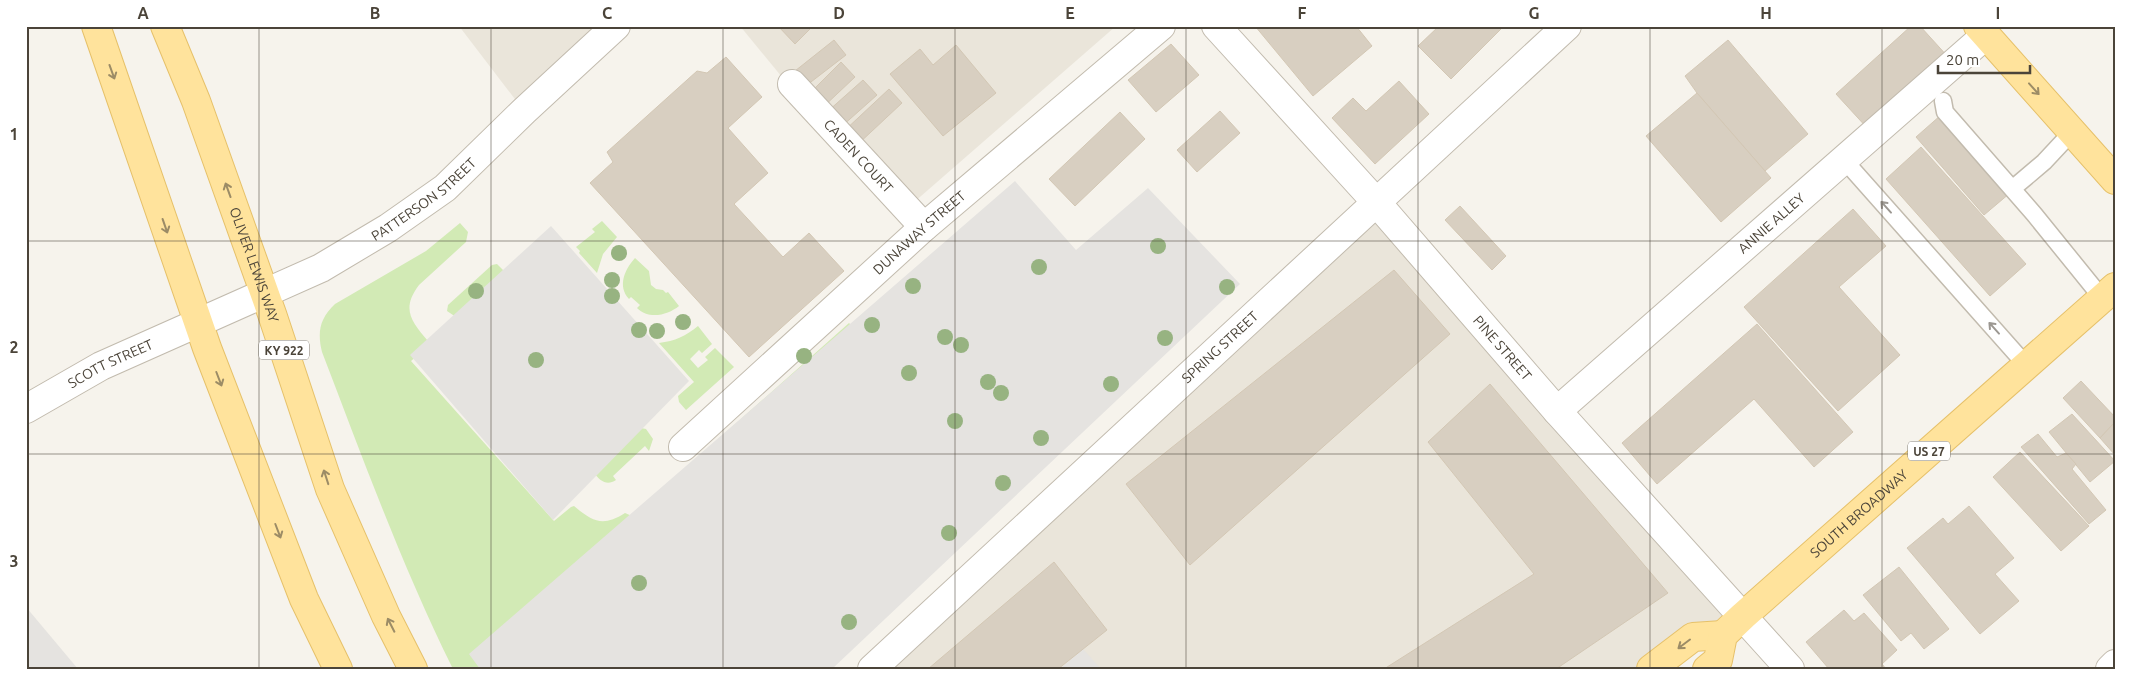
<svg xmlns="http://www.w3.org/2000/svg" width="2141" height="695" font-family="Ubuntu,sans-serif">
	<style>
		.residential { fill: #eae5da }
		.green { fill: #d2eab5 }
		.parking { fill: #e5e3e0 }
		.building { fill: #d8cfc1; stroke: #d3c7b4 }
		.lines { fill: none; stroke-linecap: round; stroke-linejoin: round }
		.lane-casing { stroke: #c2bbae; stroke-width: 19 }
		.street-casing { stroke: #c2bbae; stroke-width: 30 }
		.primary-casing { stroke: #e6c16a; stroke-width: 30 }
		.lane { stroke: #fff; stroke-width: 16 }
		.street { stroke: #fff; stroke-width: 28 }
		.primary { stroke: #ffe39c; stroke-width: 28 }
		.tree { fill: #97b381 }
		.oneway { stroke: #9c8c66 }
		.oneway2 { stroke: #9c9892 }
		.grid { fill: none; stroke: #4b4439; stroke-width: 1; stroke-opacity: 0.55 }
		.labels { text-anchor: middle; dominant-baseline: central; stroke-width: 4.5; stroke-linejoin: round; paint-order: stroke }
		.shield { fill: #fff; stroke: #817c74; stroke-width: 1 }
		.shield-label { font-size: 12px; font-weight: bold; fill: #4b4439 }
		.street-label { font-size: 14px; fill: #4b4439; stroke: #fff }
		.neatline { fill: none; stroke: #4b4439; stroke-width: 2 }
		.grid-label { font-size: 16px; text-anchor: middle; font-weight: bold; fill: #4b4439 }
	</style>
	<rect width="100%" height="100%" fill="#f6f3ec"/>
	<g class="residential">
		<path d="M459,26H616L524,111Z"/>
		<path d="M740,26H1116L897,217Z"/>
		<path d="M1377,203L1743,616L1660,669H872Z"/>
	</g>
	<g class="green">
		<path d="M602,221L617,237L603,254L597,273L579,253L580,251L576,247L595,232L592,229Z"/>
		<path d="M460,223L468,232L466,242L419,285C401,309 411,321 428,341L424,350L411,361L554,521L571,507L574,506C593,522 603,527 625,513L632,516L849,323L852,326L498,669H453C402,566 363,459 322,352C317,332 320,318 335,304L426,251Z"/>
		<path d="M635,258L649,271L651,285L656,289L663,290L666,293L668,292L679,306C668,315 649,320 637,308L640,305L631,297L629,299C617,286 625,269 635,258Z"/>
		<path d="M497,264L506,273L456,317L447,311L448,305L492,265Z"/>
		<path d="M698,326L712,344L702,353L699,350L690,359L698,368L708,360L705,357L715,348L734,367L686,410L679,402L678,396L694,382L659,343C675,341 686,336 698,326Z"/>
		<path d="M641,428L646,429L653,439L649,451L645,446L613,476L616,480C607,486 600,481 594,473Z"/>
	</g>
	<g class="parking">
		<path d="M1015,181L1076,250L1148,188L1240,284L832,669H480L469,654Z"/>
		<path d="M551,226L689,381L553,520L410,355Z"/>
		<path d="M26,607L78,669H26Z"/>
		<path d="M1083,649L1101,669H1060Z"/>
	</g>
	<g class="building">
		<path d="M778,26H813L795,44Z"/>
		<path d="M1255,26H1356L1372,46L1313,96Z"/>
		<path d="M1439,26H1504L1451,79L1418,46Z"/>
		<path d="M1911,26H1920L1949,58L1869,130L1836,94Z"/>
		<path d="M834,40L846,55L807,85L795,71Z"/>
		<path d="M1728,40L1808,134L1765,171L1697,93L1685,76Z"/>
		<path d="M1171,44L1199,75L1156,112L1128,80Z"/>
		<path d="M956,45L996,93L943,136L890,74L920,49L933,65Z"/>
		<path d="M726,57L762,97L728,128L768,173L734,204L783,257L809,233L844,271L749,357L590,183L613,162L607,152L697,71L707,73Z"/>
		<path d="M841,62L855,77L820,110L807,96Z"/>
		<path d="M863,80L877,95L841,127L827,112Z"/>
		<path d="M1399,81L1429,114L1375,164L1332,118L1353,98L1366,111Z"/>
		<path d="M889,89L902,103L856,146L843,132Z"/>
		<path d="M1697,93L1771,178L1721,222L1646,136Z"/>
		<path d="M1220,111L1240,133L1197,172L1177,150Z"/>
		<path d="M1120,112L1145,139L1075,206L1049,179Z"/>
		<path d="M1941,115L2010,193L1984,215L1916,137Z"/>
		<path d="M1921,147L2026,264L1990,296L1886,179Z"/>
		<path d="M1460,206L1506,256L1492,270L1445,220Z"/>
		<path d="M1853,209L1886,246L1839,287L1900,355L1838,411L1744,307Z"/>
		<path d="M1394,270L1450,334L1190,565L1126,484Z"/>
		<path d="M1757,324L1853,432L1814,467L1754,399L1657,484L1622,443Z"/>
		<path d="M2081,381L2115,417V422L2100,438L2063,398Z"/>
		<path d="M1490,384L1668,593L1556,669H1384L1534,574L1428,442Z"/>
		<path d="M2072,414L2115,461L2090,482L2049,432Z"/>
		<path d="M2115,422V455L2100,438Z"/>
		<path d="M2038,434L2057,457L2066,453L2076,464L2072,469L2106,510L2089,524L2021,447Z"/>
		<path d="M2020,452L2089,526L2061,551L1993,477Z"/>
		<path d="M1969,506L2014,558L1995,574L2019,601L1980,634L1907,548L1943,518L1948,524Z"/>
		<path d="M1054,562L1107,630L1058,669H928Z"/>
		<path d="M1899,567L1949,629L1924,649L1911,633L1901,641L1863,595Z"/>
		<path d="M1844,610L1854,621L1864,613L1897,650L1882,664L1886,669H1829L1806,642Z"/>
	</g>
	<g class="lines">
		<g class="lane-casing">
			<g id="lane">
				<path d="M1943,101L1945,112L2034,214L2102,298"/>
				<path d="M1845,161L2026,365"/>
				<path d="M2018,184L2044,162L2072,132"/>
			</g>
		</g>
		<g class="street-casing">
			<g id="street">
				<path id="s1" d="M1216,26L1377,203L1557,411L1790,669"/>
				<path id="s2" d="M792,84L924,227"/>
				<path id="s3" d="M26,409L101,366L321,268L388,228L445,188L524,111L616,26"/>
				<path id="s4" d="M1557,411L1986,35"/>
				<path id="s5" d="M683,447L924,227L1161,26"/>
				<path id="s6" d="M872,669L1567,26"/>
				<path d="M2110,669L2115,664"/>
			</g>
		</g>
		<g class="primary-casing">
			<g id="primary">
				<path d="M96,26L207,348L304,599L338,669"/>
				<path id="s7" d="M165,26L196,101L272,314L330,489L386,616L413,669"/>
				<path d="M1978,26L2115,180"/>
				<path d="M1651,669L1693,637L1723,635"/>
				<path id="s8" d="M1707,669L1718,660L1723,635L1743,616L2115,287"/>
			</g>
		</g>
		<use href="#lane" class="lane"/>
		<use href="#street" class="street"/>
		<use href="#primary" class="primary"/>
	</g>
	<g class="tree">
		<circle cx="1158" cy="246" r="8"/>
		<circle cx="619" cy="253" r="8"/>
		<circle cx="1039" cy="267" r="8"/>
		<circle cx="612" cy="280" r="8"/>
		<circle cx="913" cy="286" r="8"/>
		<circle cx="1227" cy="287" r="8"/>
		<circle cx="476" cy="291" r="8"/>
		<circle cx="612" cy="296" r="8"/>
		<circle cx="683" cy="322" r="8"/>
		<circle cx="872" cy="325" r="8"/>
		<circle cx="639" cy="330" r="8"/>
		<circle cx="657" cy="331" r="8"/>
		<circle cx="945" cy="337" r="8"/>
		<circle cx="1165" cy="338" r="8"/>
		<circle cx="961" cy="345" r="8"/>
		<circle cx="804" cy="356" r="8"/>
		<circle cx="536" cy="360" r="8"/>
		<circle cx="909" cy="373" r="8"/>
		<circle cx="988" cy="382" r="8"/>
		<circle cx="1111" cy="384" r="8"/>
		<circle cx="1001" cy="393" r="8"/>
		<circle cx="955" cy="421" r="8"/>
		<circle cx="1041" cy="438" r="8"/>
		<circle cx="1003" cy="483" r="8"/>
		<circle cx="949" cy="533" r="8"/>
		<circle cx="639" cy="583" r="8"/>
		<circle cx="849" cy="622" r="8"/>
	</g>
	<defs><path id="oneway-shaft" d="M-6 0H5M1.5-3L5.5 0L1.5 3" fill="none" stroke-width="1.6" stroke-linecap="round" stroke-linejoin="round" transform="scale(1.25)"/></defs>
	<g class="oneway">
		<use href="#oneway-shaft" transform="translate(112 72) rotate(70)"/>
		<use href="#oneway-shaft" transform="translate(2034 89) rotate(48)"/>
		<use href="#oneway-shaft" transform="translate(228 190) rotate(-110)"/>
		<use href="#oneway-shaft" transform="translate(165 226) rotate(71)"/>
		<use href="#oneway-shaft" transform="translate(219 379) rotate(69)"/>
		<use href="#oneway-shaft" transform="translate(326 477) rotate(-108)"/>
		<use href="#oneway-shaft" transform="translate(278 531) rotate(69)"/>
		<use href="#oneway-shaft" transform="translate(391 625) rotate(-117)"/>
		<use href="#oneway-shaft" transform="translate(1684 644) rotate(143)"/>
	</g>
	<g class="oneway2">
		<use href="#oneway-shaft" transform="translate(1886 207) rotate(-132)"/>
		<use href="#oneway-shaft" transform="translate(1994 328) rotate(-132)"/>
	</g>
	<path class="grid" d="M259,26V669M491,26V669M723,26V669M955,26V669M1186,26V669M1418,26V669M1650,26V669M1882,26V669M26,241H2115M26,454H2115"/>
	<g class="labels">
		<g class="shield">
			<rect x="259" y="340.5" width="50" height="19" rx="4"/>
			<rect x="1908" y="441.5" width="42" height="19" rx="4"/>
		</g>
		<g class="shield-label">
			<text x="284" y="350">KY 922</text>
			<text x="1929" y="451">US 27</text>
		</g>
		<g class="street-label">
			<text stroke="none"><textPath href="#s2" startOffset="98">CADEN COURT</textPath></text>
			<text stroke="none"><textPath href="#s3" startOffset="451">PATTERSON STREET</textPath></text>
			<text stroke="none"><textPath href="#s4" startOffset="285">ANNIE ALLEY</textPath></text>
			<text stroke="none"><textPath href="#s5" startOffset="319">DUNAWAY STREET</textPath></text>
			<text stroke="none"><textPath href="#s7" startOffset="255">OLIVER LEWIS WAY</textPath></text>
			<text stroke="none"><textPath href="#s6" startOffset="474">SPRING STREET</textPath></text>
			<text stroke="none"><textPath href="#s1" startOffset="431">PINE STREET</textPath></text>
			<text stroke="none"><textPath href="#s3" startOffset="96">SCOTT STREET</textPath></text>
			<text stroke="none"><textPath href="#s8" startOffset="222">SOUTH BROADWAY</textPath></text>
		</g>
	</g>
	<rect width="2141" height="695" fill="none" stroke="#ffffff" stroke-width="55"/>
	<path d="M1938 65v8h92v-8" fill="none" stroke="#4b4439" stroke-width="2.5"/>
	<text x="1946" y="65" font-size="15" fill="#4b4439" stroke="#ffffff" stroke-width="4" paint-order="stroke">20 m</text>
	<rect x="28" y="28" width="2086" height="640" class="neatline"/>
	<g class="grid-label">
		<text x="143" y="19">A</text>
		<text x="375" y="19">B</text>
		<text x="607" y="19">C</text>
		<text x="839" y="19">D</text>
		<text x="1070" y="19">E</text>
		<text x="1302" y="19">F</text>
		<text x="1534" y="19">G</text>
		<text x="1766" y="19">H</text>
		<text x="1998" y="19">I</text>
		<text x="14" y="140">1</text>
		<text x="14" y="353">2</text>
		<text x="14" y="567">3</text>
	</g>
</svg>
